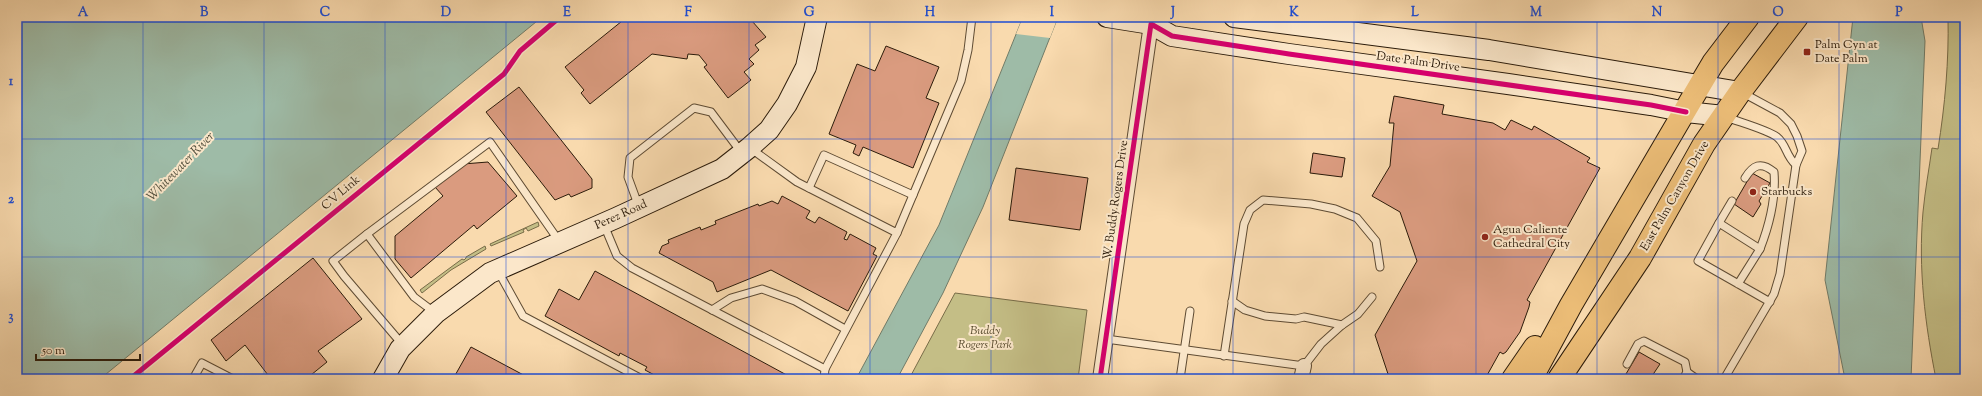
<svg xmlns="http://www.w3.org/2000/svg" width="1982" height="396" font-family="'Sorts Mill Goudy',serif">
	<style>
		.green { fill: #c4be86; stroke: #786c48 }
		.water { fill: #9ebba7; stroke: #707b68 }
		.pier { fill: #f9daae }
		.building { fill: #da9b7f; stroke: #2b1b0a }
		.lines { fill: none; stroke-linecap: round; stroke-linejoin: round }
		.lane-casing { stroke: #5e4b33; stroke-width: 9 }
		.street-casing { stroke: #5e4b33; stroke-width: 16 }
		.secondary-casing { stroke: #2b1b0a; stroke-width: 22 }
		.primary-casing { stroke: #2b1b0a; stroke-width: 24 }
		.lane { stroke: #fbe7ca; stroke-width: 7 }
		.street { stroke: #fbe7ca; stroke-width: 14 }
		.secondary { stroke: #fbe7ca; stroke-width: 20 }
		.primary { stroke: #ecbd77; stroke-width: 22 }
		.cycleway-casing { stroke: #fbe7ca; stroke-width: 8 }
		.cycleway { stroke: #d6006c; stroke-width: 5 }
		.grid { fill: none; stroke: #1d4ed8; stroke-width: 1; stroke-opacity: 0.55 }
		.poi-dot { fill: #8f2418; stroke: #fbe7ca; stroke-width: 1.5 }
		.labels { text-anchor: middle; dominant-baseline: central; stroke-width: 4; stroke-linejoin: round; paint-order: stroke }
		.poi-label { font-size: 12px; fill: #2b1b0a; stroke: #fbe7ca; text-anchor: start }
		.street-label { font-size: 12px; fill: #2b1b0a; stroke: #fbe7ca }
		.park-label { font-size: 12px; font-style: italic; fill: #594c2f; stroke: #fbe7ca }
		.water-label { font-size: 13px; font-style: italic; fill: #4e4b39; stroke: #fbe7ca }
		.neatline { fill: none; stroke: #1d4ed8; stroke-width: 1.5 }
		.grid-label { font-size: 13px; text-anchor: middle; font-weight: bold; fill: #1d4ed8 }
	</style>
	<rect width="100%" height="100%" fill="#f9daae"/>
	<filter id="stains"><feTurbulence type="fractalNoise" baseFrequency=".005" numOctaves="4"/><feColorMatrix values="0 0 0 0 .2 0 0 0 0 .09 0 0 0 0 .02 0 0 0 .5 -.17"/></filter>
	<radialGradient id="worn" r=".72"><stop offset=".6" stop-color="#630" stop-opacity="0"/><stop offset="1" stop-color="#630" stop-opacity=".3"/></radialGradient>
	<g class="green">
		<path d="M1948,17H1965V370C1958,382 1948,379 1936,379C1925,324 1918,268 1923,212C1925,191 1929,169 1932,148L1938,149C1945,105 1949,61 1948,17Z"/>
		<path d="M538,222L539,226L528,231L526,228L523,230L524,232L491,246L490,244Z"/>
		<path d="M485,246L486,249L451,270L422,293L420,290L462,259L464,260L466,258V257Z"/>
		<path d="M955,293L1087,310L1078,379H909Z"/>
	</g>
	<g class="water">
		<path d="M17,17H542L100,379H17Z"/>
		<path d="M1023,17H1058L983,207L943,293L897,379H856L939,225Z"/>
		<path d="M1853,17H1921L1925,41L1911,379H1845L1825,280Z"/>
	</g>
	<path class="pier" d="M1023,17H1058L1050,38L1016,34Z"/>
	<g class="building">
		<path d="M627,17H704L716,19L717,17H723L752,21L766,37L755,45L759,50L749,59L754,64L744,72L751,80L728,98L704,67L707,65L699,55L688,54L687,59L652,54L590,104L581,93L584,90L565,67Z"/>
		<path d="M1418,17H1434L1433,19Z"/>
		<path d="M886,46L939,67L926,98L939,103L913,168L863,147L859,156L853,153L856,145L829,134L857,64L875,71Z"/>
		<path d="M519,87L592,179V188L571,197L569,194L555,200L486,112Z"/>
		<path d="M1394,96L1444,105L1442,114L1493,123L1505,130L1511,120L1532,130L1534,126L1590,158L1587,162L1600,168L1527,300L1530,302L1529,307L1520,332L1506,352L1503,354L1500,352L1485,379H1396L1388,374L1375,335L1417,261L1400,212L1372,196L1390,166L1394,123H1389Z"/>
		<path d="M1313,153L1345,158L1342,177L1310,173Z"/>
		<path d="M488,162L517,196L477,229L474,225L411,278L395,259V236L443,196L435,187L463,164Z"/>
		<path d="M1016,168L1088,178L1080,230L1009,220Z"/>
		<path d="M1752,173L1770,183L1759,201L1761,204L1753,217L1734,204Z"/>
		<path d="M782,196L810,211L806,218L815,223L819,217L847,232L844,239L847,240L850,234L876,248L873,254L877,256L848,311L771,270L717,292L713,282L659,253L662,246L669,243L668,240L700,227L701,230L716,224L715,221L758,204L759,206L772,201L778,204Z"/>
		<path d="M313,258L362,319L318,351L327,362L306,379H271L245,345L226,361L211,340Z"/>
		<path d="M595,271L794,379H662L645,370L647,367L620,353L619,356L545,316L559,289L579,300Z"/>
		<path d="M471,347L531,379H453Z"/>
		<path d="M1639,352L1660,364L1650,379H1623Z"/>
	</g>
	<g class="lines">
		<g class="lane-casing">
			<g id="lane">
				<path d="M1726,117C1739,122 1768,130 1777,137C1787,145 1785,155 1796,165"/>
				<path d="M750,148L797,182L897,233L961,81L968,50L972,17"/>
				<path d="M1745,178C1753,165 1761,161 1774,172C1776,197 1769,226 1760,249"/>
				<path d="M809,188L824,155L913,195"/>
				<path d="M639,207L628,177L630,158L694,108L711,112L741,152"/>
				<path d="M1719,223L1732,201"/>
				<path d="M604,225L617,256L632,268L825,369L824,379"/>
				<path d="M367,234L333,261L344,276L402,344"/>
				<path d="M498,271L523,316L642,379"/>
				<path d="M1738,284L1760,249L1719,223L1698,261L1770,302"/>
				<path d="M1232,301L1245,310L1265,316L1296,319L1304,317L1342,325"/>
				<path d="M712,310L731,298L762,289L795,301L845,329"/>
				<path d="M434,312L414,297L367,234L490,142L559,241"/>
				<path d="M1106,339L1304,366L1321,344L1342,325L1358,314L1372,297"/>
				<path d="M1224,356L1244,224L1250,210L1263,200L1311,204L1335,209L1357,218L1376,241L1380,267"/>
				<path d="M1627,364L1638,344L1644,341L1685,362L1687,372"/>
				<path d="M825,369L897,233"/>
				<path d="M193,379L202,363L233,379"/>
				<path d="M1180,379L1190,311"/>
				<path d="M1683,379L1687,372L1697,379"/>
				<path d="M1724,379L1774,294L1780,274L1796,165L1802,151L1797,136L1791,124L1780,113L1743,93"/>
			</g>
		</g>
		<g class="street-casing">
			<g id="street">
				<path d="M1100,379L1151,24"/>
				<path d="M1301,379L1304,366"/>
			</g>
		</g>
		<g class="secondary-casing">
			<g id="secondary">
				<path d="M1107,17L1151,24L1172,36L1289,54L1508,84L1651,105L1686,112L1724,116"/>
				<path d="M1234,17L1489,50L1740,92"/>
				<path d="M383,379L400,349L436,313L490,273L616,218L722,169L750,147L769,130L787,104L806,67L817,17"/>
			</g>
		</g>
		<g class="primary-casing">
			<g id="primary">
				<path d="M1513,379L1535,347"/>
				<path d="M1531,379L1571,305L1700,85L1713,63L1748,17"/>
				<path d="M1559,379L1640,258L1704,144L1740,92L1797,17"/>
			</g>
		</g>
		<use href="#lane" class="lane"/>
		<use href="#street" class="street"/>
		<use href="#secondary" class="secondary"/>
		<use href="#primary" class="primary"/>
		<g class="cycleway-casing">
			<g id="cycleway">
				<path d="M130,379L504,74L520,51L560,17"/>
				<path d="M1100,379L1151,24L1172,36L1289,54L1651,105L1686,112"/>
			</g>
		</g>
		<use href="#cycleway" class="cycleway"/>
	</g>
	<path class="grid" d="M143,17V379M264,17V379M385,17V379M506,17V379M628,17V379M749,17V379M870,17V379M991,17V379M1112,17V379M1233,17V379M1354,17V379M1476,17V379M1597,17V379M1718,17V379M1839,17V379M17,139H1965M17,257H1965"/>
	<g class="poi-dot">
		<rect x="1803" y="48" width="8" height="8" rx="2"/>
		<circle cx="1753" cy="192" r="4"/>
		<circle cx="1485" cy="237" r="4"/>
	</g>
	<g class="labels">
		<g class="poi-label">
			<text x="1815" y="45">Palm Cyn at<tspan x="1815" dy="14">Date Palm</tspan></text>
			<text x="1761" y="192">Starbucks</text>
			<text x="1493" y="230">Agua Caliente<tspan x="1493" dy="14">Cathedral City</tspan></text>
		</g>
		<g class="street-label">
			<text transform="translate(1418 62) rotate(8)">Date Palm Drive</text>
			<text transform="translate(341 193) rotate(-40)">CV Link</text>
			<text transform="translate(1675 196) rotate(-60)">East Palm Canyon Drive</text>
			<text transform="translate(1116 200) rotate(-82)">W. Buddy Rogers Drive</text>
			<text transform="translate(621 215) rotate(-24)">Perez Road</text>
		</g>
		<g class="park-label">
			<text x="985" y="331">Buddy<tspan x="985" dy="14">Rogers Park</tspan></text>
		</g>
		<g class="water-label">
			<text transform="translate(181 167) rotate(-46)">Whitewater River</text>
		</g>
	</g>
	<rect width="1982" height="396" fill="none" stroke="#f9daae" stroke-width="44"/>
	<path d="M36 354v6h104v-6" fill="none" stroke="#2b1b0a" stroke-width="2"/>
	<text x="42" y="354" font-size="12" fill="#2b1b0a" stroke="#fbe7ca" stroke-width="3" paint-order="stroke">50 m</text>
	<rect x="22" y="22" width="1938" height="352" class="neatline"/>
	<g class="grid-label">
		<text x="83" y="16">A</text>
		<text x="204" y="16">B</text>
		<text x="325" y="16">C</text>
		<text x="446" y="16">D</text>
		<text x="567" y="16">E</text>
		<text x="688" y="16">F</text>
		<text x="809" y="16">G</text>
		<text x="930" y="16">H</text>
		<text x="1052" y="16">I</text>
		<text x="1173" y="16">J</text>
		<text x="1294" y="16">K</text>
		<text x="1415" y="16">L</text>
		<text x="1536" y="16">M</text>
		<text x="1657" y="16">N</text>
		<text x="1778" y="16">O</text>
		<text x="1899" y="16">P</text>
		<text x="11" y="85">1</text>
		<text x="11" y="203">2</text>
		<text x="11" y="320">3</text>
	</g>
	<rect width="100%" height="100%" filter="url(#stains)"/>
	<rect width="100%" height="100%" fill="url(#worn)"/>
</svg>
